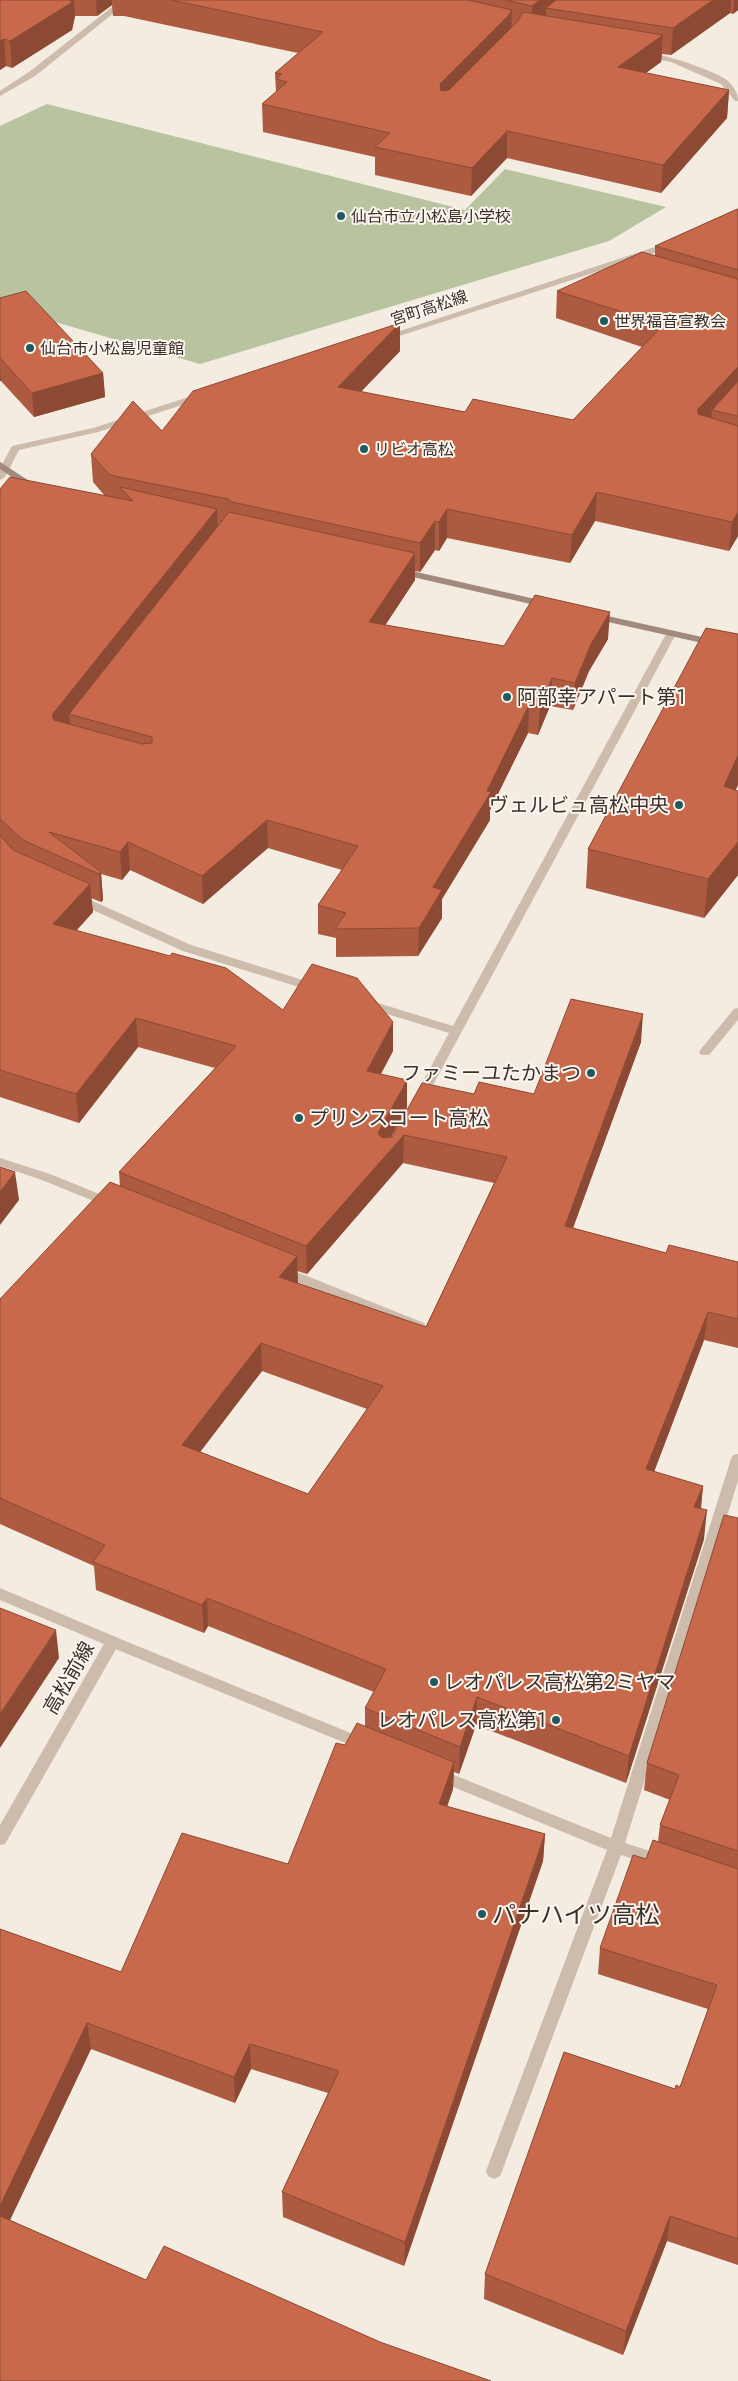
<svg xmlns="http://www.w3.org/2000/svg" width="738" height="2381" font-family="Jost,'Noto Sans JP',sans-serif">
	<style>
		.green { fill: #b8c4a0 }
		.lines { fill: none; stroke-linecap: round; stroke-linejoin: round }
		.lane { fill: #cdbbac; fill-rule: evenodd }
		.street { fill: #cdbbac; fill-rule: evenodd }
		.secondary { fill: #a18a7d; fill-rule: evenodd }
		.wall { fill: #ac5a40; fill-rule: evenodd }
		.shaded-wall { fill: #8c4a34 }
		.building { fill: #c8694b; stroke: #8c4a34; fill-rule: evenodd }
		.poi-dot { fill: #1f5a5e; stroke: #fbf5ee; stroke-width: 2 }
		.labels { text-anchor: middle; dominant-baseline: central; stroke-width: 4; stroke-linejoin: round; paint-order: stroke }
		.far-poi-label { font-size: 16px; fill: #3b302b; stroke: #fbf5ee; text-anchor: start }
		.far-street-label { font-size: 16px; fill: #3b302b; stroke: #fbf5ee }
		.poi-label { font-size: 20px; fill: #3b302b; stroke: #fbf5ee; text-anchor: start }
		.street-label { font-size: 20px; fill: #3b302b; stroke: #fbf5ee }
		.near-poi-label { font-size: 24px; fill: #3b302b; stroke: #fbf5ee; text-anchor: start }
	</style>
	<rect width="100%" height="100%" fill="#f4ebe1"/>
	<path class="green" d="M47,104L465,210L505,169L666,207L609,241L200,364L0,306V126Z"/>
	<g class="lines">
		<g class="lane">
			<path d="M671,631L676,634L426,1098L424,1101H416L414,1098L449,1033L361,1006L359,1003L365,999L453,1026L666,634Z"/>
			<path d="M77,894L191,945L319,985L321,988L315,992L183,951L73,901L71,898L73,895Z"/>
			<path d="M738,1008V1020L709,1055H701L699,1052L701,1049L734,1009Z"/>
			<path d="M0,1158L50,1174L114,1200L116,1203L114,1206H106L42,1180L0,1166Z"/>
			<path d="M282,1266L424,1323L426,1326L424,1329H414L277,1274L276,1271Z"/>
			<path d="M738,1454V1481L625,1843L668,1857L671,1862L668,1867L663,1869L621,1855L502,2171L500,2176L494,2179L488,2176L486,2171L607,1850L434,1779L432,1775L434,1771L439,1769L444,1771L611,1838L731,1459L733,1455Z"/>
			<path d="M113,1636L370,1741L372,1745L370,1749L365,1751L360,1749L108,1646L106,1642L108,1638Z"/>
		</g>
		<g class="street">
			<path d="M121,0H130L35,76L0,96V91L29,72Z"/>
			<path d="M642,53C657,51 716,71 728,81C734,87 738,93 738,101H735L721,84L671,62L642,57Z"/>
			<path d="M670,242L673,243V247L387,340L379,338Z"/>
			<path d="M201,393L206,396L204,398L98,432L19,450L5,477L0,480V468L12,446L93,428Z"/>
			<path d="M0,1588L118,1638L120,1642L5,1844L0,1845V1825L104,1644L0,1600Z"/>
		</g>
		<g class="secondary">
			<path d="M0,462L37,486V490H31L0,469Z"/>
			<path d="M399,568L548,602L553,605L548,608L395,573L394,571Z"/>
			<path d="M594,613L738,645V651L590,618L589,616Z"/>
		</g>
	</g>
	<g class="wall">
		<path d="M0,0H738V10L733,14L730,13L671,55L662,54L661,62L646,73L729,90L727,118L661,193L507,158L471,196L375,175V157L263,132L262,104L276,92L275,73L298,53L124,16H113L112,5L97,16H75L72,30L12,68L6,66L0,70Z"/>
		<path d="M738,209V536L729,551L595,521L570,563L447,538L439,551L435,550L420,572L415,571V580L385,625L504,646L608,639L589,671L573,710L550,706L538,735L528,733L490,810V820L442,899V918L418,956L336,957V938L318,934V905L342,870L268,848L203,904L130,870L122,880L101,874L103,900L101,902L91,898L93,912L76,931L283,1010L393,1051L381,1074L407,1108L391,1137L474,1094H534L641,1042L573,1228L666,1253L738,1262V1348L704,1340L654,1472L703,1486L701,1509L704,1539L626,1783L476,1725L459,1774L454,1772L453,1789L447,1807L545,1834L543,1861L404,2266L283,2217L282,2192L328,2093L251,2069L235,2103L91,2049L10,2220L146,2280L380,2342L0,2381V1929L121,1972L288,1864L345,1745L365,1726V1708L374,1692L208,1626L204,1633L96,1590L94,1566L0,1524V1299L120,1186L119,1172L215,1068L138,1047L79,1123L0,1097V489L105,496L93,482L91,454L162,431L400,323V351L361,392L465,412L573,420L642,347L556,318L557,291L655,256V246ZM403,1163L494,1183L426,1327L298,1283L297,1271L307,1274ZM262,1371L367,1409L308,1494L200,1452Z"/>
		<path d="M0,298L103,373L105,397L34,417L1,381H0Z"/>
		<path d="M736,790L738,791V875L704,918L586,888L588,849Z"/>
		<path d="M738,1518V2265L667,2241L623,2355L484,2299L485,2274L675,2089L680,2087L708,2009L598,1974L600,1948L646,1859L658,1842L660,1825L670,1800L644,1790L647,1763Z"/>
	</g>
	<g class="shaded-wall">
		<path d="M71,0H74L75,16L72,30L12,68L10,41Z"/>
		<path d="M96,0H112V5L97,16Z"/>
		<path d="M540,0H573L546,8V21L531,32L532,6Z"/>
		<path d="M713,0H731L730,13L671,55L673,28Z"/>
		<path d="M734,0H738V10L733,14Z"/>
		<path d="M512,10L511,36L440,111V84Z"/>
		<path d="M663,35L661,62L616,94L618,67Z"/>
		<path d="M4,39L6,66L0,70V41Z"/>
		<path d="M729,90L727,118L661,193L663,165Z"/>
		<path d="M507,131V158L471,196L472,168Z"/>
		<path d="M400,323V351L338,415V387Z"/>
		<path d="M0,366L1,381H0Z"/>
		<path d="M738,367V386L712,410L711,420L696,437L698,409Z"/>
		<path d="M103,373L105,397L34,417L32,393Z"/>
		<path d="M597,492L595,521L570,563L572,535Z"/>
		<path d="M217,509L218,536L69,714L70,724L54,743L52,715Z"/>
		<path d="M447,509V538L439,551V522Z"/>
		<path d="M738,512V536L729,551L732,522Z"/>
		<path d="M435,521V550L420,572V543Z"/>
		<path d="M415,553V580L369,650V622Z"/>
		<path d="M610,612L608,639L589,671L573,710L575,683L591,644Z"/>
		<path d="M552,678L550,706L538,735L540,707Z"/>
		<path d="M529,705L528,733L490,810V820L442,899V918L418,956L419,928L433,887L487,791Z"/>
		<path d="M738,755V785L720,825L724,786Z"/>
		<path d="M267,820L268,848L203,904L202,876Z"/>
		<path d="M128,842L130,870L122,880L120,852Z"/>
		<path d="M738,842V875L704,918L708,879Z"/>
		<path d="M101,872L103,900L101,902L99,874Z"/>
		<path d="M90,884L93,912L56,953L53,924Z"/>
		<path d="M643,1014L641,1042L563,1255L565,1226Z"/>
		<path d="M136,1018L138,1047L79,1123L76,1094Z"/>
		<path d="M393,1022V1051L367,1099V1071Z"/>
		<path d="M407,1080V1108L378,1161V1133Z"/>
		<path d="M404,1135L403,1163L307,1274L306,1246Z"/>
		<path d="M15,1172L19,1200L0,1225V1192Z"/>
		<path d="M297,1256L298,1284L279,1277Z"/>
		<path d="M708,1312L704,1340L644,1498L646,1469Z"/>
		<path d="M261,1343L262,1371L184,1473L182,1445Z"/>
		<path d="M703,1486L700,1514L694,1507Z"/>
		<path d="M707,1510L704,1539L626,1783L629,1756Z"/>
		<path d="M207,1598L208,1626L204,1633L202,1605Z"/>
		<path d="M56,1630L59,1658L0,1748V1714Z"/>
		<path d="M477,1697L476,1725L459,1774L460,1747Z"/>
		<path d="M454,1762L453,1789L438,1831L439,1804Z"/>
		<path d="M545,1834L543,1861L404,2266L405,2242Z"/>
		<path d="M87,2023L91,2049L1,2239L0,2234V2206Z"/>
		<path d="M250,2044L251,2069L235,2103L234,2077Z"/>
		<path d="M670,2216L667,2241L623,2355L626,2331Z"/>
	</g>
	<g class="building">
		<path d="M0,0H71V3L10,41L4,39L0,41Z"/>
		<path d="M171,0H468L512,10L508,16L440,84L441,91L449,90L517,22L523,12L663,35L618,67L729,90L663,165L507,131L472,168L375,147L390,133L262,104L287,82L276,79L282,74L275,73L323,32Z"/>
		<path d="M506,0H540L532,6Z"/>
		<path d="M556,0H713L673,28L546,8Z"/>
		<path d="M738,209V270L655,246L735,210Z"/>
		<path d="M642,252L738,279V367L698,409V414L738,426V512L732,522L597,492L572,535L447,509L439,522L435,521L420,543L232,502L228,499L110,475L91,454L133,401L162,431L193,391L400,323L338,387L465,412L473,399L573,420L663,325L557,291Z"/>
		<path d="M26,291L103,373L32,393L0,358V298Z"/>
		<path d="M738,381V416L712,410Z"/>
		<path d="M10,477L133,501L120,487L217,509L52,715L54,720L142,744L152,743V737L69,714L229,512L415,553L369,622L504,646L535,595L610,612L591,644L575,683L552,678L540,707L529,705L487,791L491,792L433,887L442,890L419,928L335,929L346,913L318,905L358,846L267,820L202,876L128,842L120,852L49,832L101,872L99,874L23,840L1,820H0V489Z"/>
		<path d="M706,628L738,634V755L724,786L738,791V842L708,879L588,849Z"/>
		<path d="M0,835L13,850L90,884L53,924L170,956L172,953L226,968L283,1010L312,964L357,978L393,1022L367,1071L407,1080L378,1133L382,1138L392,1137L422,1083L474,1094L479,1082L534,1094L571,999L643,1014L565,1226L666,1253L669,1245L738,1262V1319L708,1312L646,1469L703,1486L694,1507L707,1510L629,1756L477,1697L460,1747L365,1708L386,1669L207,1598L202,1605L93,1562L105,1545L0,1498V1299L110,1182L297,1256L279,1277L426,1327L507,1157L404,1135L306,1246L119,1172L236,1046L136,1018L76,1094L0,1070ZM261,1343L383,1386L308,1494L182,1445Z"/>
		<path d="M0,1167L15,1172L0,1192Z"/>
		<path d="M724,1515L738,1518V1851L660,1825L679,1775L647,1763Z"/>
		<path d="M0,1608L56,1630L0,1714Z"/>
		<path d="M357,1723L454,1762L439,1804L545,1834L405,2242L282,2192L339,2071L250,2044L234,2077L87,2023L0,2206V1929L121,1972L182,1833L288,1864L336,1743L345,1745Z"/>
		<path d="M653,1840L738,1869V2239L670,2216L626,2331L485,2274L564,2052L675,2089L676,2085L680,2087L717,1985L600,1948L633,1855L646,1859Z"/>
		<path d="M0,2216L146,2280L164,2246L380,2342L491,2381H0Z"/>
	</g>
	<g class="poi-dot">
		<circle cx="341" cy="216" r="5"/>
		<circle cx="604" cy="321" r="5"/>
		<circle cx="30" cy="348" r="5"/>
		<circle cx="364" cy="449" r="5"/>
		<circle cx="507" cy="697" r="5"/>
		<circle cx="679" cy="805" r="5"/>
		<circle cx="591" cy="1073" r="5"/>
		<circle cx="299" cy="1118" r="5"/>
		<circle cx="434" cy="1682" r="5"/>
		<circle cx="556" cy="1720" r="5"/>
		<circle cx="482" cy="1914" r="5"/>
	</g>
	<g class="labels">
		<g class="far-poi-label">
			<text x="351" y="216">仙台市立小松島小学校</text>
			<text x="614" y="321">世界福音宣教会</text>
			<text x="40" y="348">仙台市小松島児童館</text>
			<text x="374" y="449">リビオ高松</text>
		</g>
		<g class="far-street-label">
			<text transform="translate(429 308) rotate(-18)">宮町高松線</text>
		</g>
		<g class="poi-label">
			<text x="517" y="697">阿部幸アパート第1</text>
			<text x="669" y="805" text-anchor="end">ヴェルビュ高松中央</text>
			<text x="581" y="1073" text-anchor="end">ファミーユたかまつ</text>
			<text x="309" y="1118">プリンスコート高松</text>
			<text x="444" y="1682">レオパレス高松第2ミヤマ</text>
			<text x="546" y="1720" text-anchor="end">レオパレス高松第1</text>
		</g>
		<g class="street-label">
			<text transform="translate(69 1678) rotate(-60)">高松前線</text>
		</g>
		<g class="near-poi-label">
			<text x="492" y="1914">パナハイツ高松</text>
		</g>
	</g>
</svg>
